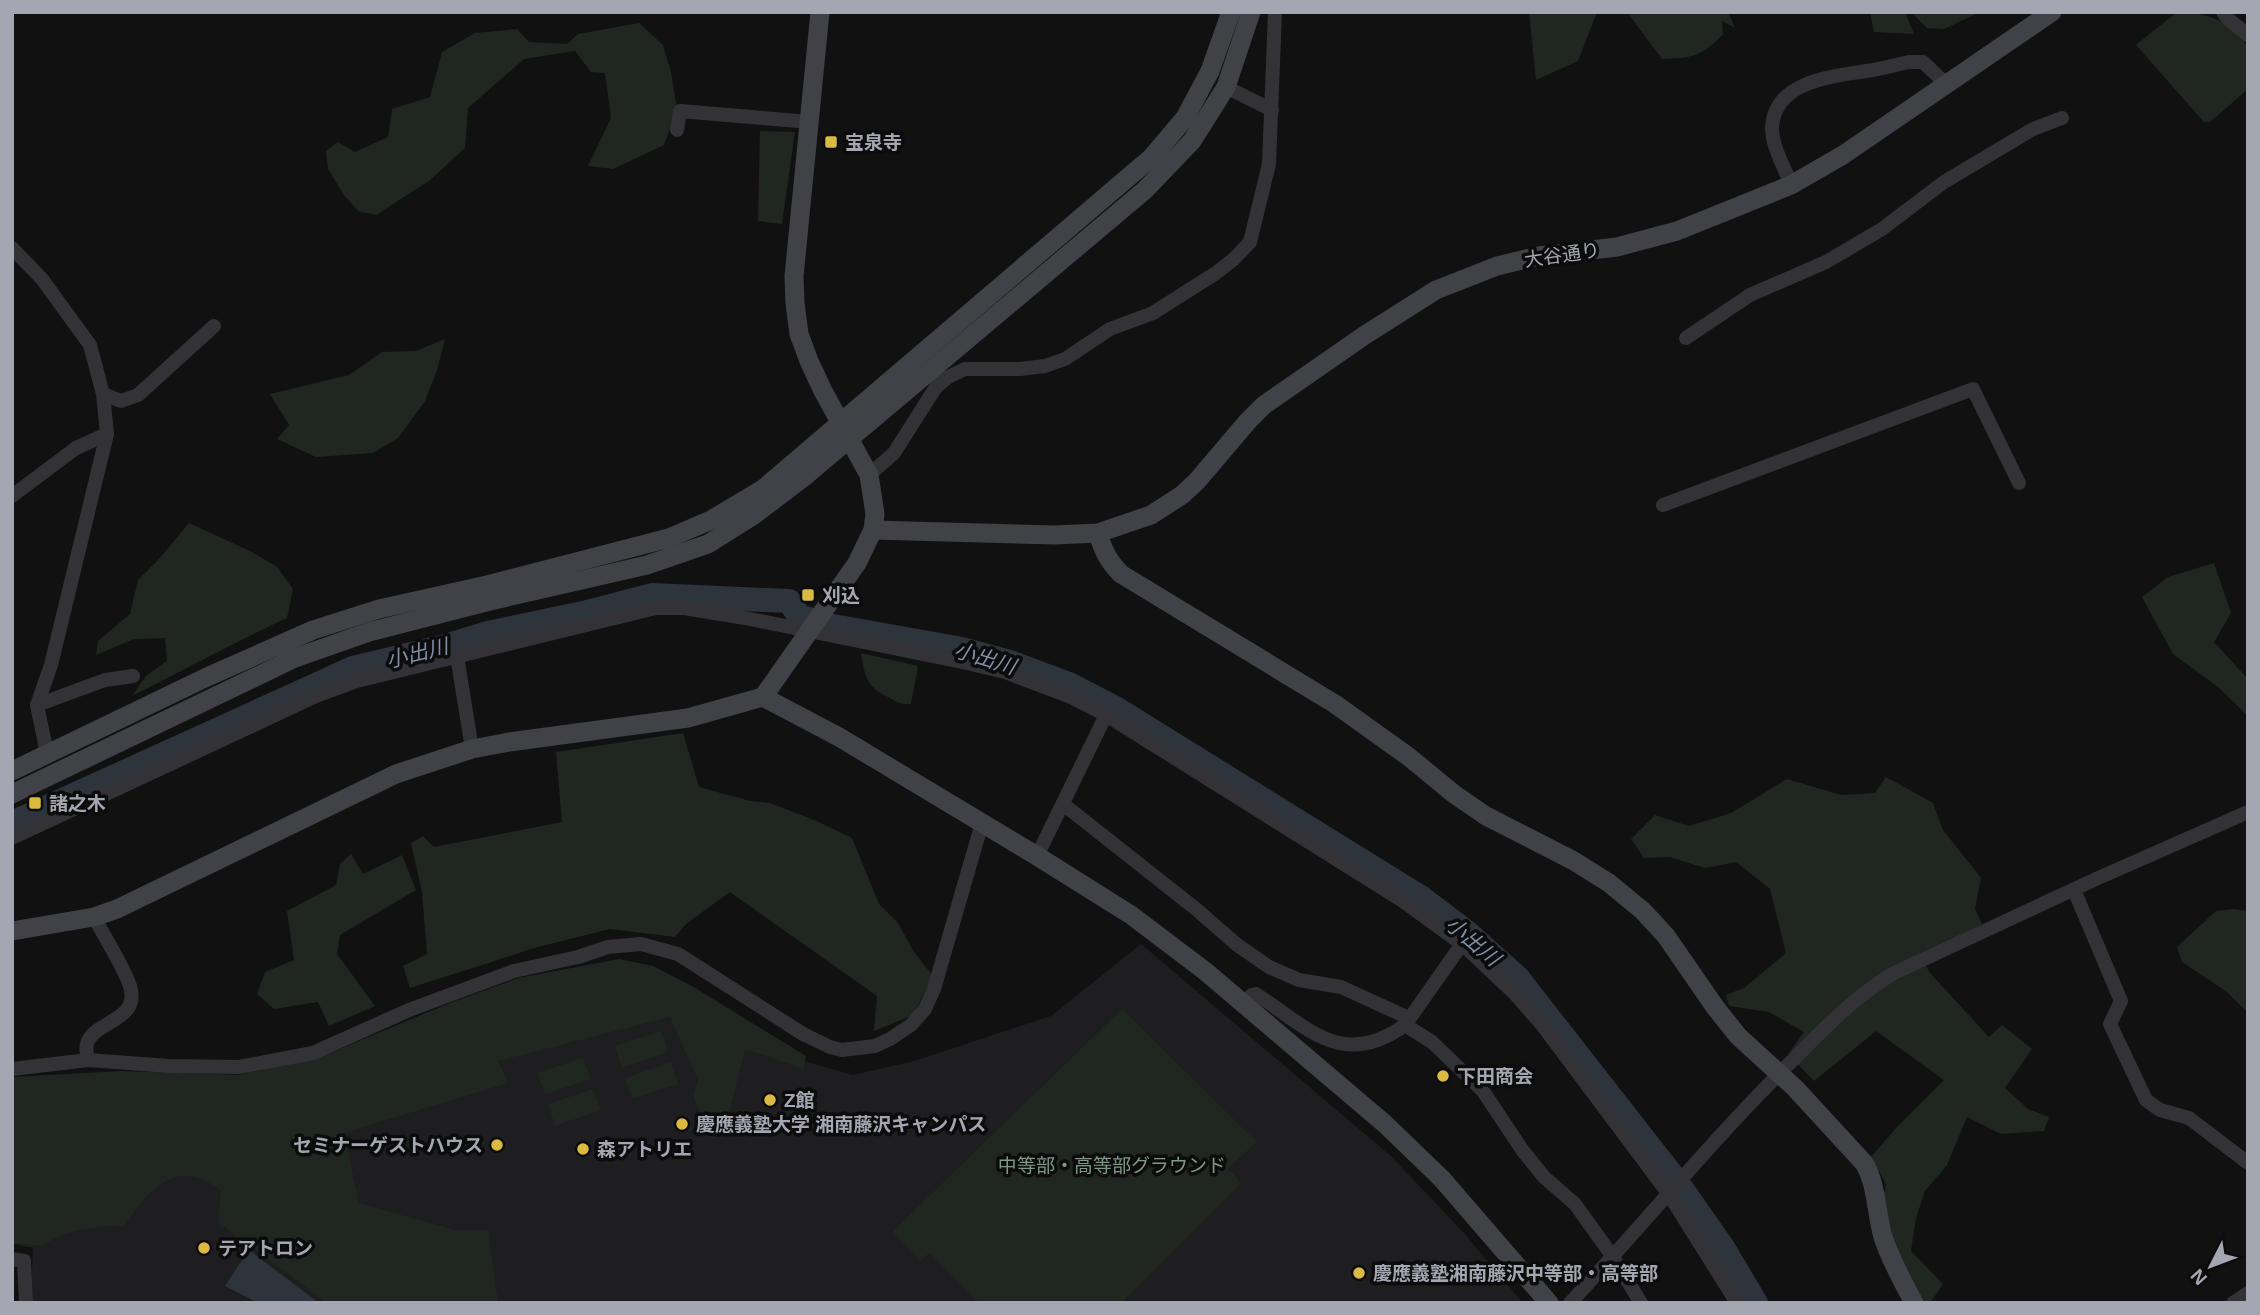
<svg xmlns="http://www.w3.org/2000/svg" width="2260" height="1315" font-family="Helvetica,'Noto Sans JP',sans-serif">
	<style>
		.built { fill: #1e1d1f }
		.green { fill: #202721 }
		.water { fill: #2e343b }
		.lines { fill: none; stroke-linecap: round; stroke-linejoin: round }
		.river { stroke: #2e343b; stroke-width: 24 }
		.street { stroke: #333337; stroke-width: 14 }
		.secondary { stroke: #414247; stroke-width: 19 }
		.poi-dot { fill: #daba42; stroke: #0c0c0d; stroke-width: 2.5 }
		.labels { text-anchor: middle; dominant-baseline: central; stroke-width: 7; stroke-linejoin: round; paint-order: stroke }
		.poi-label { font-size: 19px; font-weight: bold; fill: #a4a7b1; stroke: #0c0c0d; text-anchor: start }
		.street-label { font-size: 19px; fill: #a4a7b1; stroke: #0c0c0d }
		.park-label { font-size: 19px; fill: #7e9a83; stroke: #0c0c0d }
		.water-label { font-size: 21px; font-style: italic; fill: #7f90a9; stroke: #0c0c0d }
	</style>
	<rect width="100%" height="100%" fill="#111112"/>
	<path class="built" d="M1141,944L1392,1157L1463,1232L1523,1303H33L31,1292L33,1248L12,1244V1092L242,1081L615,973L800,1060L853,1075L914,1061L1051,1016Z"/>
	<g class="green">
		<path d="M1529,12H1597L1578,61L1536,80Z"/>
		<path d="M1627,12H1728L1735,28L1722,21L1723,34C1702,57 1691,58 1662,59Z"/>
		<path d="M1870,12H1905L1914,34L1874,32Z"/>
		<path d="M1911,12H1980L1944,29L1927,28Z"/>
		<path d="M2177,12C2205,12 2233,21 2248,47V89L2210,122H2204L2136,45Z"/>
		<path d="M639,23L663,45L671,72L677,109L664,145L613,169L588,166L611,118L605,73L591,72L575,51L524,59L468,108L465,148L429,181L376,215L358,211L344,195L328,169L326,151L338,142L355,152L388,137L392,109L430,97L442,52L475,33L517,29L529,42L567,44L578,34Z"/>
		<path d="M760,131L795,132L782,224L758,221Z"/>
		<path d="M445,339L437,370L425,401L398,438L373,453L316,457L277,439L289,425L270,394L349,375L382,352L416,351Z"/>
		<path d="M189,523L252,552L277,567L293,589L287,618C235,642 184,670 132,696L146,676L167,661L165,638L134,639L96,655L98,641L130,614L138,580L159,559Z"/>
		<path d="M2214,563L2231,613L2214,642L2248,679V716L2217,686L2173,654L2142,597L2168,577Z"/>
		<path d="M861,653L918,666L911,704C903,705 897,702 890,698C866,687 865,677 861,653Z"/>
		<path d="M683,733L699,787L750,801L770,803L814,820L852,838L879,904L898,923L914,952L933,976L913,1015L874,1031L877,996L730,892L686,924L675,937L610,929L538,947L410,988L403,966L427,954L422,892L411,843L423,836L434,847L562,822L556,752Z"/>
		<path d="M1886,777L1933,803L1943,830L1981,878L1975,909L1985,930L1922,958L1930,973L1989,1037L2002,1025L2032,1049L2005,1088L2028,1109L2049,1117L2044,1131L2001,1134L1967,1117L1947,1165L1925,1191L1916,1218L1911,1251L1943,1284L1930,1303H1918L1881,1208L1886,1184L1871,1157L1898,1126L1944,1080L1876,1031L1814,1081L1788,1054L1804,1032L1769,1012L1729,1006L1726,995L1744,988L1786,953L1770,889L1736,862L1705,868L1670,857L1644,858L1631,839L1655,815L1689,826L1731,813L1787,779L1841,795L1875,793Z"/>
		<path d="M351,854L363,874L402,855L416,890L340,935L337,954L375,1006L329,1026L318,1002L274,1009L257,994L265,972L294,960L287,911L336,885L340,864Z"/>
		<path d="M2234,909L2248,911V1013L2226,991L2182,962L2177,947L2216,911Z"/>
		<path d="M619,959L653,966L692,986L806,1056L804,1069L745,1049L725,1130L703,1122L693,1095L698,1080L670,1017L498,1061L508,1083L344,1133L359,1203L455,1230H488L498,1303H327L218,1222L221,1190C213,1186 205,1179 197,1177C163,1169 141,1201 124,1226C98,1225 64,1230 42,1246L12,1243V1077L121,1071L239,1075L328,1054L450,1003L518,978Z"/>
		<path d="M1122,1009L1257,1142L1228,1168L1241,1183L1121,1303H979L929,1253L921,1261L892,1232Z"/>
		<path d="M661,1031L668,1052L622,1068L615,1046Z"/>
		<path d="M583,1058L591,1079L545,1094L537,1073Z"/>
		<path d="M671,1062L678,1084L633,1099L625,1078Z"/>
		<path d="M593,1089L601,1110L555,1126L548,1104Z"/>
	</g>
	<path class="water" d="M249,1249L257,1256L319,1303H258L225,1286Z"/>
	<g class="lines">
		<path class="river" d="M12,823L353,668L445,646L488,633L583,613L652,595L789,601L799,616L828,625L962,649L1010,662L1069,684L1117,709L1422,898L1468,933L1518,978L1675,1179L1724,1249L1756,1303"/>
		<g class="street">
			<path d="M2223,12L2227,18L2248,35"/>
			<path d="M1226,87L1272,110"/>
			<path d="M677,130L680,111L810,122"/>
			<path d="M1791,185C1785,168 1772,147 1772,128C1774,81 1831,77 1866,71C1881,69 1895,65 1909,62H1923L1946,84"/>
			<path d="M12,248L42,279L90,345L103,394L107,434L51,665L37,705L47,753"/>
			<path d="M1686,338L1750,295L1826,262L1882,229L1944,182L2033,129L2062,118"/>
			<path d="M103,394L121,401L138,395L214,326"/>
			<path d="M869,475L894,453L936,387L948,377L965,369H1020L1045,366L1065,359L1110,329L1153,313L1216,273L1234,259L1250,242L1269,164L1275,12"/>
			<path d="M12,496L76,448L107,434"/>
			<path d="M1663,505L1973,389L2019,483"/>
			<path d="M457,656L472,749"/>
			<path d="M37,705L105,680L133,676"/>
			<path d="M1063,804L1196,909L1236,944L1269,967L1299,980L1341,987L1409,1018"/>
			<path d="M12,838L316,696L357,681L656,608H684L745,618L967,663L1005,672L1071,697L1106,715L1403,901L1462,944L1514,993L1543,1026L1668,1193L1737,1303"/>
			<path d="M1037,856L1106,715"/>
			<path d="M2074,890L2121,1001L2110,1024L2146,1100L2160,1110L2189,1118L2248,1163"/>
			<path d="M1462,944L1405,1025L1432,1042L1483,1091L1523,1151L1544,1177L1575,1204L1613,1257L1641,1303"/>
			<path d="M1243,1003L1252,995L1256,994C1308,1028 1343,1070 1405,1025"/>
			<path d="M88,1060C86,1053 85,1046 89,1039C101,1020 140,1019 130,986C124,967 104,936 94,917"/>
			<path d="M12,1069L88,1060L169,1066L239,1067L313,1053L409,1010L514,971L578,957L608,947L641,944L678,954L803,1034L830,1047L842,1050L875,1046L890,1039L911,1025L925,1009L934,989L982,823"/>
			<path d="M12,1259L24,1261L26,1303"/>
			<path d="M1570,1303C1646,1222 1716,1135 1795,1058C1829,1024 1851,1000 1892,974L2096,879L2248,812"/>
			<path d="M2233,1303L2248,1293"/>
		</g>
		<g class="secondary">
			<path d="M873,530L1055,535L1098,533L1151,515L1182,495L1197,481L1248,421L1264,405L1365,335L1436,290L1497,266L1539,256L1617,247L1677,231L1791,185L1843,155L2052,12"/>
			<path d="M1098,533C1103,550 1108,561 1121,574L1335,704L1409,757L1454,794L1486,816L1574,861L1609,883L1643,911L1666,936L1715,1007L1738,1036L1795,1088L1864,1163C1877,1184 1876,1213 1883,1237C1890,1259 1903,1282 1914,1303"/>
			<path d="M763,697L839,737L1037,856L1131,915L1205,971L1385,1124L1442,1179L1549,1303"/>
			<path d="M12,771L207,677L313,630L379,609L487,585L669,538L711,520L763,489L1152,157L1185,118L1210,71L1231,12"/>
			<path d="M12,794L295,658L369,632L490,601L647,565L708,544L754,515L804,477L1145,190L1192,141L1226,87L1251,12"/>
			<path d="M12,931L94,917L117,909L396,774L472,749L509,742L688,718L763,697L857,563L873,530L875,514L869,475L823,391L809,361L799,334L795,303L794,276L820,12"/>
		</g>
	</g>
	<g class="poi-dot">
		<rect x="824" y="135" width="14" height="14" rx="3.5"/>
		<rect x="801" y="588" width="14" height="14" rx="3.5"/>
		<rect x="28" y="796" width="14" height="14" rx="3.5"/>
		<circle cx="1443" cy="1076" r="7"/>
		<circle cx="770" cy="1100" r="7"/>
		<circle cx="682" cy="1124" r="7"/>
		<circle cx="497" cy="1145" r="7"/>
		<circle cx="583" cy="1149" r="7"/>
		<circle cx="204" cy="1248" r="7"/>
		<circle cx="1359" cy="1273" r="7"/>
	</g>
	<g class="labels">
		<g class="poi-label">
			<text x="845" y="142">宝泉寺</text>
			<text x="822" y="595">刈込</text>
			<text x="49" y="803">諸之木</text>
			<text x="1457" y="1076">下田商会</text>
			<text x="784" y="1100">Ζ館</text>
			<text x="696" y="1124">慶應義塾大学 湘南藤沢キャンパス</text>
			<text x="483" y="1145" text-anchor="end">セミナーゲストハウス</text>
			<text x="597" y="1149">森アトリエ</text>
			<text x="218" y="1248">テアトロン</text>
			<text x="1373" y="1273">慶應義塾湘南藤沢中等部・高等部</text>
		</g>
		<g class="street-label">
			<text transform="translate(1562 255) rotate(-8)">大谷通り</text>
		</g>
		<g class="park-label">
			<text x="1112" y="1165">中等部・高等部グラウンド</text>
		</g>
		<g class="water-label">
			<text transform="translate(417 653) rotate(-14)">小出川</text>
			<text transform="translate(985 658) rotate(17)">小出川</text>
			<text transform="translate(1473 941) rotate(40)">小出川</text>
		</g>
	</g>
	<rect width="2260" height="1315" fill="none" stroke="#a4a7b1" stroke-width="28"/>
	<g transform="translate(2211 1266) rotate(228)" stroke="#0c0c0d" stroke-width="5" paint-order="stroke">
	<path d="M0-5L12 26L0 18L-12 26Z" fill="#a4a7b1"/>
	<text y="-10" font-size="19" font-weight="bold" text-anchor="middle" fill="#a4a7b1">N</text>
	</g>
</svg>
